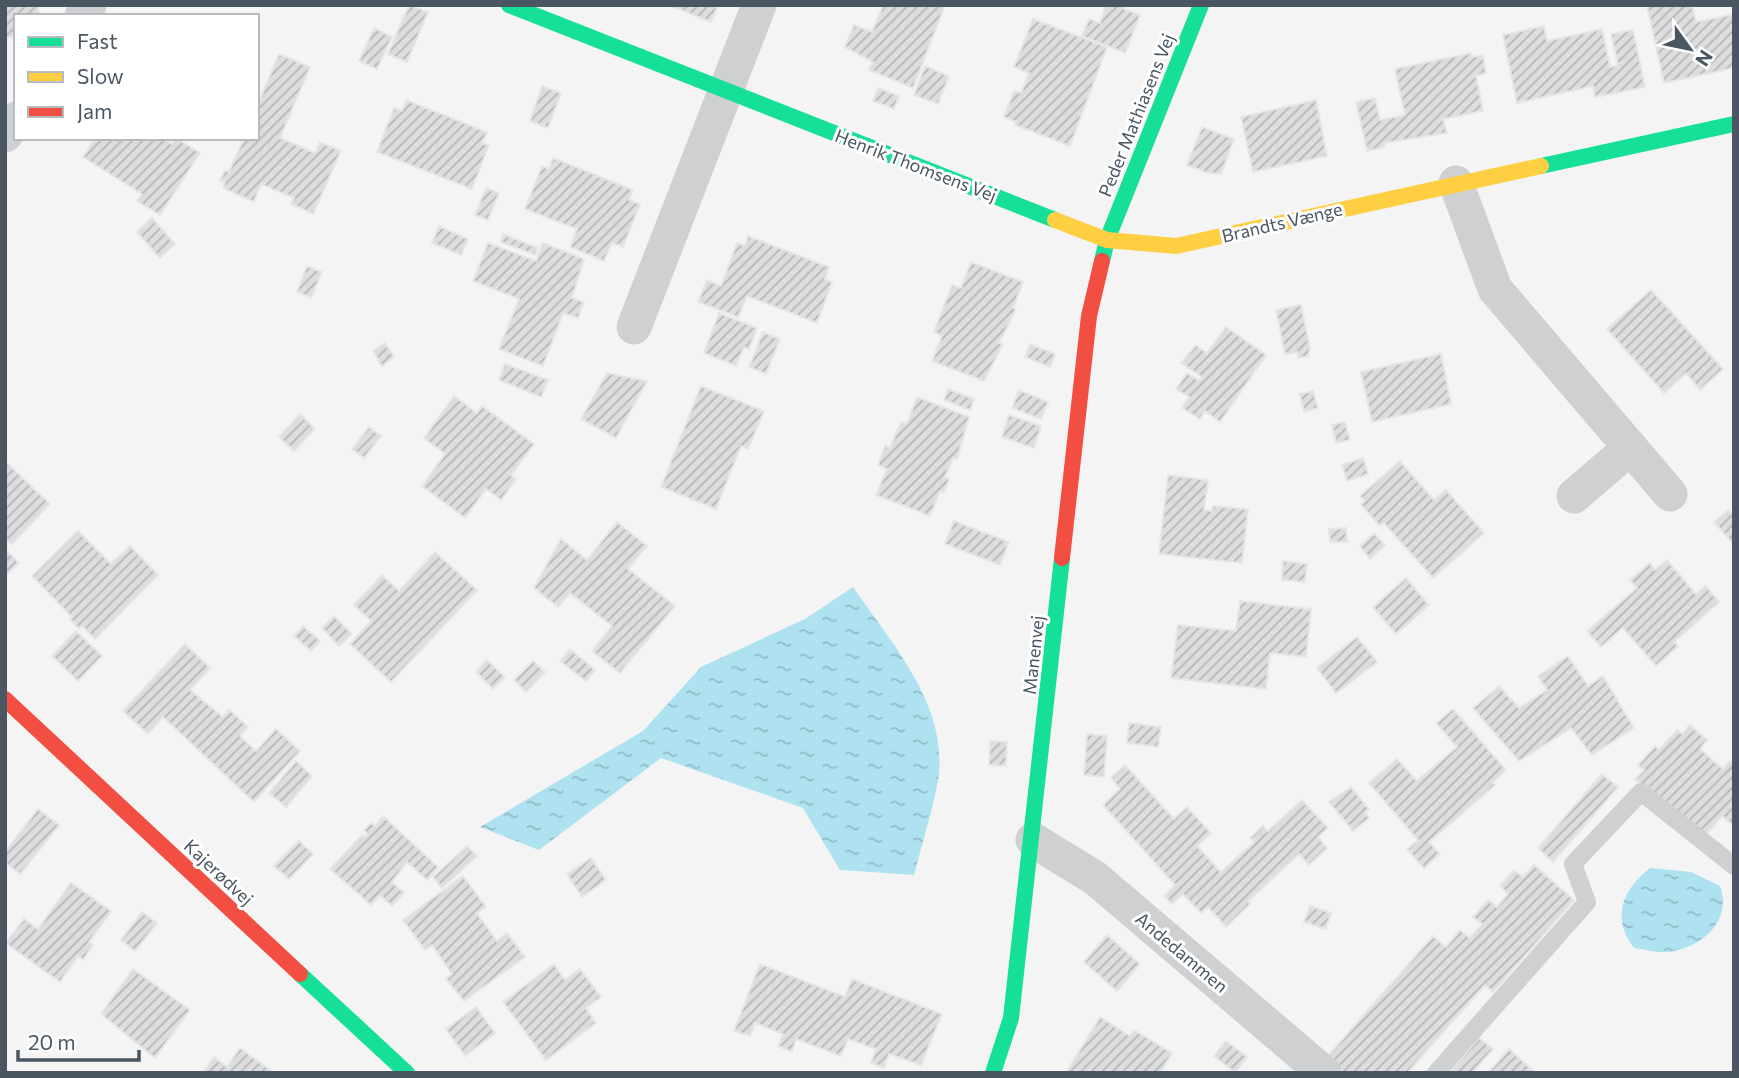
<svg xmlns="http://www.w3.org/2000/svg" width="1739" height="1078" font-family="Commissioner,sans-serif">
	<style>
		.water { fill: url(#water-ripples) }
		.building { fill: url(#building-hatch); stroke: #e5e6e7; stroke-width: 2 }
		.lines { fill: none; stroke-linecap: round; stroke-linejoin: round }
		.lane { stroke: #ced0d2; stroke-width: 18 }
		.street { stroke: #ced0d2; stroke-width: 35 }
		.fast { stroke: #16e098; stroke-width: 16 }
		.slow { stroke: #ffcf43; stroke-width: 16 }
		.jam { stroke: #f24e42; stroke-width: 16 }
		.labels { text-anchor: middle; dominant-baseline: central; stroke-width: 6; stroke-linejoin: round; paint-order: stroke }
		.street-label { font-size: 18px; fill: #4a5661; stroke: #fff }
	</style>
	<defs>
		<pattern id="water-ripples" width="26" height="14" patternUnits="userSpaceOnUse" patternTransform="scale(1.75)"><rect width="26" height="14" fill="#aee2f0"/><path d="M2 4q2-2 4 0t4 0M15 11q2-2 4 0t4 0" fill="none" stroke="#90bac6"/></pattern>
		<pattern id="building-hatch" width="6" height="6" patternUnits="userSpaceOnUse" patternTransform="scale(1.75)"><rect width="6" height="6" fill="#ddddde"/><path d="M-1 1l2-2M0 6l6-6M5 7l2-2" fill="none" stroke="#b5b6b7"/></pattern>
	</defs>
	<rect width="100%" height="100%" fill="#f4f4f4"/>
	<g class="water">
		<path d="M853,587C892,644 950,707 938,781C932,812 922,844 914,875L840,870L803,808L661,758L539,850L480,827L643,731L701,667L805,619Z"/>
		<path d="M1650,868L1691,872L1720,886C1733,921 1701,949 1667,952C1657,953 1644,949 1634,948C1611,918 1622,890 1650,868Z"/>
	</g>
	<g class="building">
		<path d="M5,5H38L39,15L16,16V37H5Z"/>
		<path d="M409,5L428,12L407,62L388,54Z"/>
		<path d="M668,5H718L711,22Z"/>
		<path d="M883,5H945L913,88L869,70L873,62L845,47L854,25L872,32Z"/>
		<path d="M1106,5H1126L1124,9L1140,15L1125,53L1082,36L1089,19L1100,23Z"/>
		<path d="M1692,5L1696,22L1734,14V68L1664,83L1647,6Z"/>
		<path d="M1033,19L1107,47L1070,146L1015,125L1016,122L1004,117L1014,91L1021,93L1029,73L1014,67Z"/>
		<path d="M1544,26L1547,41L1602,29L1610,67L1618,65L1611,34L1633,30L1645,87L1595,97L1593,86L1517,103L1503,35Z"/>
		<path d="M374,28L392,37L377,69L359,61Z"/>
		<path d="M1471,53L1472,57L1483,55L1486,73L1476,76L1483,111L1443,119L1447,133L1384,143L1385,147L1367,151L1356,102L1375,98L1380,120L1405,115L1395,69Z"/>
		<path d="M279,54L310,67L280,138L315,153L320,142L341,151L313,214L291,204L294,198L261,184L254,202L223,188L225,182L220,180L225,170L229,172L244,138H257V106Z"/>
		<path d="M925,66L949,76L938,104L914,95Z"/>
		<path d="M542,86L561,93L548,128L530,121Z"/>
		<path d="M878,88L899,96L894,109L873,101Z"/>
		<path d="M406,100L487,132L482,143L489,145L472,189L377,152L394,108L402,111Z"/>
		<path d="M1316,100L1327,156L1253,172L1241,117Z"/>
		<path d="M1202,127L1234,139L1221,174L1207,173L1187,165Z"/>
		<path d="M95,138H162L172,144L176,138L200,153L160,215L137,201L142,194L83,157Z"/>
		<path d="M553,158L633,190L629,200L640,204L623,247L612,243L604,261L570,247L577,229L525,209L542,166L549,169Z"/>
		<path d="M486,188L499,193L488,220L475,215Z"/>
		<path d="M152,218L175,244L160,258L137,232Z"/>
		<path d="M439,226L468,239L461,255L432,243Z"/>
		<path d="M503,234L538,248L535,255L501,242Z"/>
		<path d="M748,236L829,267L825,279L832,282L817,323L747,296L738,317L698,302L707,280L721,286L737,243L745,246Z"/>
		<path d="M488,243L536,261L543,243L584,259L572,298L584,302L578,318L563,313L543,366L499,349L519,299L473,281Z"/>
		<path d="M971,262L1023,282L1013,308L1016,309L999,343L1003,344L984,381L932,361L942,336L934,332L952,285L961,288Z"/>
		<path d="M307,266L322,272L311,298L297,292Z"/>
		<path d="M1651,290L1723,369L1700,390L1686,373L1664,393L1607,329Z"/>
		<path d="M1301,305L1310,349L1308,356L1298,358L1297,352L1285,354L1276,310Z"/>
		<path d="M719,313L757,328L749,349L744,347L736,366L704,353Z"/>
		<path d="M1226,327L1266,355L1220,422L1205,411L1200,419L1182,408L1189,397L1176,389L1187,373L1199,381L1202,377L1181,363L1196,345L1207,353Z"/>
		<path d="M763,332L780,339L766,374L749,367Z"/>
		<path d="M385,343L394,357L382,366L373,351Z"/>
		<path d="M1030,344L1055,354L1050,367L1025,357Z"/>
		<path d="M1441,354L1451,404L1372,422L1361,372Z"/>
		<path d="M505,364L548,380L541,397L499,380Z"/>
		<path d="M607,373L647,381L616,438L581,419Z"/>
		<path d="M701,386L764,411L748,449L741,446L716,509L661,487Z"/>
		<path d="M948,389L974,399L970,410L944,400Z"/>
		<path d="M1019,390L1048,402L1041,419L1012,408Z"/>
		<path d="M1313,391L1318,408L1304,412L1300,394Z"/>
		<path d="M454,396L477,413L482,406L534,444L511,475L516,479L501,500L486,489L465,518L422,486L445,454L424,438Z"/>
		<path d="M917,397L969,417L957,459L953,458L945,477L949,479L944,492L940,491L930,516L876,495L887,469L878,465L885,446L890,448L901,422L907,424Z"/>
		<path d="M300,414L315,429L294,451L279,437Z"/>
		<path d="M1009,415L1041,426L1034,448L1002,437Z"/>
		<path d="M1345,422L1350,440L1336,443L1332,425Z"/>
		<path d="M369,427L381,436L364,458L352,449Z"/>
		<path d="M1363,458L1368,474L1347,481L1342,465Z"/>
		<path d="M5,461L50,504L12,544L5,538Z"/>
		<path d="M1400,461L1434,500L1446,490L1484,533L1433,578L1384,523L1380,526L1361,505L1365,501L1360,496Z"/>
		<path d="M1168,475L1208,480L1204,510L1212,511L1213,506L1248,509L1242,563L1159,554Z"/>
		<path d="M1728,510L1734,516V545L1714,522Z"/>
		<path d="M954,521L1009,542L1000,565L945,544Z"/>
		<path d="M617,522L647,546L628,569L675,606L620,673L592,651L612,626L570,593L558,607L534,588L561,539L587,560Z"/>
		<path d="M1346,528L1347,542H1330L1329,529Z"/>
		<path d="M78,531L111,564L130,546L158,575L95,639L82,626L79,629L70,619L72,617L32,576Z"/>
		<path d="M1374,533L1385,545L1370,559L1360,546Z"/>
		<path d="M5,549L19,563L5,576Z"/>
		<path d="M435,552L477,590L391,682L350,644L371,621L354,605L382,575L399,591Z"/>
		<path d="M1667,560L1696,594L1706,586L1719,602L1674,642L1678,646L1656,666L1623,628L1601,647L1587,631L1637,588L1630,580L1650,563L1655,570Z"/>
		<path d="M1283,561L1307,564L1305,582L1282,580Z"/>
		<path d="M1406,578L1429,605L1396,634L1373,607Z"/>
		<path d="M1240,601L1311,609L1306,657L1270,653L1266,689L1171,678L1178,625L1236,631Z"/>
		<path d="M334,616L352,634L339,646L322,628Z"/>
		<path d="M303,626L320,641L311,651L294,636Z"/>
		<path d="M76,631L102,656L78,681L52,656Z"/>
		<path d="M1357,637L1377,662L1336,693L1317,668Z"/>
		<path d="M185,644L210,668L190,690L223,717L229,709L248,727L240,736L256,751L276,729L300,751L254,802L163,717L148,734L123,711Z"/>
		<path d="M570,649L595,670L586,681L560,661Z"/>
		<path d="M1568,656L1588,686L1603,676L1634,728L1592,755L1571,728L1519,761L1473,708L1499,686L1519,708L1547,690L1538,676Z"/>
		<path d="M487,660L505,677L493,689L476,672Z"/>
		<path d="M533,661L545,672L526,692L514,680Z"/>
		<path d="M1453,709L1506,770L1493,782L1495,785L1429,842L1440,854L1424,868L1407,849L1418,840L1369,783L1397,759L1417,781L1457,747L1436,723Z"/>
		<path d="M1129,723L1161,727L1158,747L1127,743Z"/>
		<path d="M1690,725L1707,740L1700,749L1723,769L1730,761L1734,764V826L1722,816L1703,838L1635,779L1644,770L1638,765L1655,746L1659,750L1677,730L1682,734Z"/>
		<path d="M1087,734L1107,736L1104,777L1084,775Z"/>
		<path d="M990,741L1007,742L1006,766L989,765Z"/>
		<path d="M296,761L312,776L286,807L269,793Z"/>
		<path d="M1125,765L1174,819L1187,807L1211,833L1197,846L1221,872L1254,842L1250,838L1263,826L1268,831L1302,800L1328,828L1318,837L1327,848L1309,865L1299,854L1248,901L1250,904L1226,927L1208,907L1201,913L1183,894L1172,904L1164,896L1175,885L1103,805L1120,789L1111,778Z"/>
		<path d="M1602,774L1618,787L1553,862L1538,848Z"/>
		<path d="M1351,787L1369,809L1365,813L1369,818L1353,831L1329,802Z"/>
		<path d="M38,809L59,825L20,874L5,862V852Z"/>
		<path d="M383,816L438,867L427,880L407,862L392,882L404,893L392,906L380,895L371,905L330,869L362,835L365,837L367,834L364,830L371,823L375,826Z"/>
		<path d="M299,841L313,854L289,879L274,866Z"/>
		<path d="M467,846L477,856L442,888L433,877Z"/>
		<path d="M591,858L606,880L582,897L567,874Z"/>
		<path d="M1534,865L1574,900L1493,992L1485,985L1407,1073H1344L1327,1057L1433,936L1446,947L1460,930L1470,938L1482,924L1473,917L1488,900L1497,907L1508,894L1500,886L1514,870L1523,877Z"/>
		<path d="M463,876L486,907L477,913L497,941L507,933L525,957L464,1001L446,979L452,974L432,945L425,950L403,920Z"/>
		<path d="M71,883L111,911L89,942L93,945L83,960L78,956L60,982L6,943L24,919L38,929Z"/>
		<path d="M1310,906L1331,913L1326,929L1304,922Z"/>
		<path d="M142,912L157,923L135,951L121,940Z"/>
		<path d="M1107,935L1140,964L1117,991L1084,962Z"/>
		<path d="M554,964L565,980L580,969L601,997L586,1008L596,1023L546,1060L503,1002Z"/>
		<path d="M760,964L845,997L852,979L942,1014L921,1065L889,1054L884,1068L871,1063L876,1049L848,1039L841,1056L796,1039L792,1052L778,1046L783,1034L755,1023L750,1036L734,1031Z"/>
		<path d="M133,969L190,1010L155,1058L101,1014Z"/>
		<path d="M476,1007L495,1033L465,1056L446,1029Z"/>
		<path d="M1100,1017L1130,1036L1134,1030L1172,1053L1160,1073H1066Z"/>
		<path d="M1479,1038L1493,1049L1472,1073H1449Z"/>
		<path d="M1226,1041L1247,1057L1235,1072L1214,1056Z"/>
		<path d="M240,1048L274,1073H203L214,1057L227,1067Z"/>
		<path d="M1509,1049L1536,1073H1488Z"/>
	</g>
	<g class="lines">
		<path class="lane" d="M1436,1073L1587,902L1573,864L1641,792L1734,866"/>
		<g class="street">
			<path d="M82,16L89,5"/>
			<path d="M5,135L16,119"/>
			<path d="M1456,183L1495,289L1670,494"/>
			<path d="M634,327L759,5"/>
			<path d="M1574,496L1630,448"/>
			<path d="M1033,840L1095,878L1324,1073"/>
		</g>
		<g class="fast">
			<path d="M509,5L1055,220"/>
			<path d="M1541,166L1734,124"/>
			<path d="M1102,261L1107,240L1201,5"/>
			<path d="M300,974L407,1073"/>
			<path d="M993,1073L1011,1018L1062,558"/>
		</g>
		<path class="slow" d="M1055,220L1107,240L1176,246L1541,166"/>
		<g class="jam">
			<path d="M1062,558L1089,316L1102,261"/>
			<path d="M5,699L300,974"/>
		</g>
	</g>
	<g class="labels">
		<g class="street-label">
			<text transform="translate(1136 115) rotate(-68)">Peder Mathiasens Vej</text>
			<text transform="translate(916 165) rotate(21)">Henrik Thomsens Vej</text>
			<text transform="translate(1282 222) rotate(-13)">Brandts Vænge</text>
			<text transform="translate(1033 655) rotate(-84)">Manenvej</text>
			<text transform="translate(219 872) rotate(43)">Kajerødvej</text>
			<text transform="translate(1182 952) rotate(40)">Andedammen</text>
		</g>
	</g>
	<rect width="1739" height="1078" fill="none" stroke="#4a5661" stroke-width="14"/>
	<rect x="14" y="14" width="245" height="126" fill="#ffffff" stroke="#b7bbc0" stroke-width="2"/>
	<rect x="28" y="37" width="35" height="10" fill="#16e098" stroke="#b7bbc0" stroke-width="2"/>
	<text x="77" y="49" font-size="21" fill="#4a5661">Fast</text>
	<rect x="28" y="72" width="35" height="10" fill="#ffcf43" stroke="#b7bbc0" stroke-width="2"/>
	<text x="77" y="84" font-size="21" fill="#4a5661">Slow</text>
	<rect x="28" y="107" width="35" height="10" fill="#f24e42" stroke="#b7bbc0" stroke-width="2"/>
	<text x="77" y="119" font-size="21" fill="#4a5661">Jam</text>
	<g transform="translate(1690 49) rotate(123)" stroke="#ffffff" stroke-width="5" paint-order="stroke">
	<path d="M0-5L12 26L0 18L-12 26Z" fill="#4a5661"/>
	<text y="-10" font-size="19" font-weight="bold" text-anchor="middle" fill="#4a5661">N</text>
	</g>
	<path d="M18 1050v10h121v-10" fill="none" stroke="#4a5661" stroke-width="3.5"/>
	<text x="28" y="1050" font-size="21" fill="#4a5661" stroke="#ffffff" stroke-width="5" paint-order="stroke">20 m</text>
</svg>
